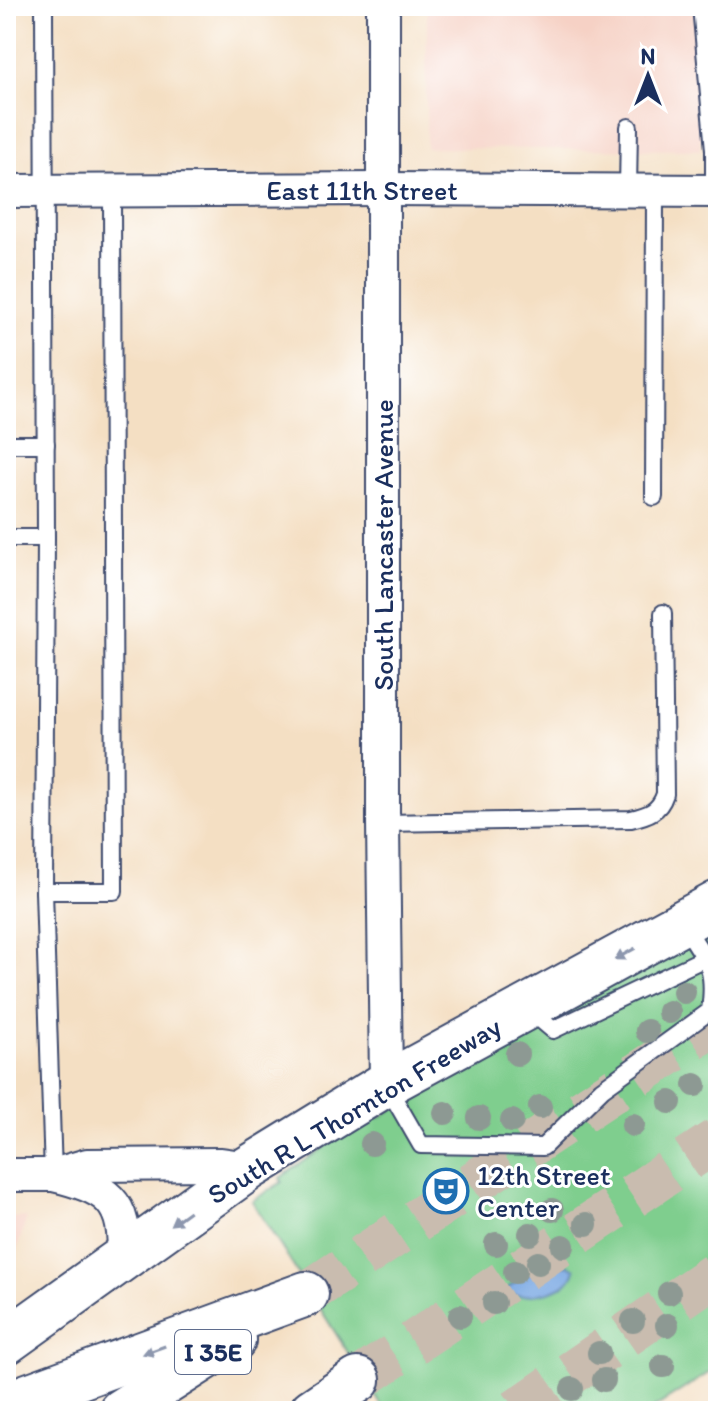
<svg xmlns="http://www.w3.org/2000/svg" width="724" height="1417" font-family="Itim,sans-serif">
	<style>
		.built { fill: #f6d1c5 }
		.green { fill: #7fce8e; stroke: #4d7e76; stroke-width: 2 }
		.water { fill: #79a8e3; stroke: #4a6ca0; stroke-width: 2 }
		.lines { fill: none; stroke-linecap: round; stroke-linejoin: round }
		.highway-tunnel { stroke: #c9bcaf; stroke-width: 44; stroke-dasharray: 44 22; stroke-linecap: butt }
		.lane-casing { stroke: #3c496d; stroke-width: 20 }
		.street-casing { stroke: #3c496d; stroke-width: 36 }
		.secondary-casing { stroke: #3c496d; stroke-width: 48 }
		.highway-casing { stroke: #3c496d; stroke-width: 48 }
		.lane { stroke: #fff; stroke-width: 16 }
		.street { stroke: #fff; stroke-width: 32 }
		.secondary { stroke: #fff; stroke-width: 44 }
		.highway { stroke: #fff; stroke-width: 44 }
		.tree { fill: #8d9993 }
		.oneway { fill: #8d97ae }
		.labels { text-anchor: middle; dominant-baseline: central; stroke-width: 6; stroke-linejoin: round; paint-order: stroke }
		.shield { fill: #fff; stroke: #5f6d8e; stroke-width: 2 }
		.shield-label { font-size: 26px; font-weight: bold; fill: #1b2f5e }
		.street-label { font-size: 28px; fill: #1b2f5e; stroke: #fff }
		.poi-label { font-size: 28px; fill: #1b2f5e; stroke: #fff; text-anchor: start }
	</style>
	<rect width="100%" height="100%" fill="#fff"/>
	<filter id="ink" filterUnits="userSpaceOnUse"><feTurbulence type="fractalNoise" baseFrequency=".0125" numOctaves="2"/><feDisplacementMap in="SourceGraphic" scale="16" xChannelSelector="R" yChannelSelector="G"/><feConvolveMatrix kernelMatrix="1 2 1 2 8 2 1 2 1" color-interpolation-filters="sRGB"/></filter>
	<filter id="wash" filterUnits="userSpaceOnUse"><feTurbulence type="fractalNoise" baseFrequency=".006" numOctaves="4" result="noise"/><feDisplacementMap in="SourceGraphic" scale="32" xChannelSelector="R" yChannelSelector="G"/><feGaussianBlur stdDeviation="1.8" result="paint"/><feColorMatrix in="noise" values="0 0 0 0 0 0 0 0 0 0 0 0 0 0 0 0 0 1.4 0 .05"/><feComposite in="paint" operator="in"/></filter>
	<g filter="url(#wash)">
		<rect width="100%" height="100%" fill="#f4dfc3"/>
		<g class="built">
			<path d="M427,6H701L700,150L426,148Z"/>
			<path d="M27,1217L6,1285V1218Z"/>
		</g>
		<path class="green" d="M718,926V1367L649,1411H385L252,1201L282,1182L280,1178L369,1116L379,1118L428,1085Z"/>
		<path class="water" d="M548,1265H568L575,1269C571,1293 528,1299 508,1294L507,1289C519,1277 532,1271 548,1265Z"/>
	</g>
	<g filter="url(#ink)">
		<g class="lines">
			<g class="highway-tunnel">
				<path d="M306,1294L718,1021"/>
				<path d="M358,1380L718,1139"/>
				<path d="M516,1411L718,1272"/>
			</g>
			<g class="lane-casing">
				<g id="lane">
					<path d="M44,6L46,538L44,891H114L112,191"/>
					<path d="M701,6L714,150V191"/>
					<path d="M628,191L629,127"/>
					<path d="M6,444H46"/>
					<path d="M654,497L655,192"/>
					<path d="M6,538H46"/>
					<path d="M383,823L631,819C648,815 659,812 665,794L663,613"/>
					<path d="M44,891L53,1175"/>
					<path d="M528,1009L553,1030L705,958"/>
					<path d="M387,1086L421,1145L543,1147L602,1089L710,1011C716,966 707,962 684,925"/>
				</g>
			</g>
			<g class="street-casing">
				<g id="street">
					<path d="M383,6V823L386,1084"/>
					<path d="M6,191L384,189L718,191"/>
					<path d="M6,1175H53L87,1165L221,1164L249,1168"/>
					<path d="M53,1175C105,1187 128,1200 123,1258"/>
				</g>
			</g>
			<g class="secondary-casing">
				<path id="secondary" d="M6,1342L249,1168L386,1084L718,903"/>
			</g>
			<g class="highway-casing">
				<g id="highway">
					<path d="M6,1404L306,1294"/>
					<path d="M121,1411L233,1340"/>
					<path d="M312,1411L358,1380"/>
				</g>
			</g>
			<use href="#lane" class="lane"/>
			<use href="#street" class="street"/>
			<use href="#secondary" class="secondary"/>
			<use href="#highway" class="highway"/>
		</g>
		<g class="tree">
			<circle cx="684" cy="992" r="12"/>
			<circle cx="669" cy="1012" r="12"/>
			<circle cx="647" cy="1031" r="12"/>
			<circle cx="517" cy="1054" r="12"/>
			<circle cx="695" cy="1085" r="12"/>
			<circle cx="670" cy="1102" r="12"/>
			<circle cx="540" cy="1107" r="12"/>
			<circle cx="445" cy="1113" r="12"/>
			<circle cx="479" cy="1118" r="12"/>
			<circle cx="512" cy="1121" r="12"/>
			<circle cx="633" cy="1125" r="12"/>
			<circle cx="372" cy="1144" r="12"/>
			<circle cx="552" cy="1210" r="12"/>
			<circle cx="586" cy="1224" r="12"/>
			<circle cx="530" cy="1234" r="12"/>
			<circle cx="496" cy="1244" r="12"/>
			<circle cx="563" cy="1246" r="12"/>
			<circle cx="538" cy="1263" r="12"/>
			<circle cx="515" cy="1272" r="12"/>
			<circle cx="669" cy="1293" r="12"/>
			<circle cx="494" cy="1303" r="12"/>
			<circle cx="460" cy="1316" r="12"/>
			<circle cx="633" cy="1321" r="12"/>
			<circle cx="667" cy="1325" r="12"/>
			<circle cx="599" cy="1353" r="12"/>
			<circle cx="663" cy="1366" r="12"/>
			<circle cx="604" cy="1380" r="12"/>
			<circle cx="572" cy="1389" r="12"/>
		</g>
		<defs><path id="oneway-solid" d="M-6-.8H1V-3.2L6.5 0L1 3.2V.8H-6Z" transform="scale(2)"/></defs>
		<g class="oneway">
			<use href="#oneway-solid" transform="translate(625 954) rotate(151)"/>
			<use href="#oneway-solid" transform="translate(180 1218) rotate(144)"/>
			<use href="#oneway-solid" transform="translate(154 1350) rotate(160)"/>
		</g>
	</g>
	<defs>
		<g id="theatre-ring" transform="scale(2.3)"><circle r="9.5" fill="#fff" stroke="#1f6fb2" stroke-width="1.5"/><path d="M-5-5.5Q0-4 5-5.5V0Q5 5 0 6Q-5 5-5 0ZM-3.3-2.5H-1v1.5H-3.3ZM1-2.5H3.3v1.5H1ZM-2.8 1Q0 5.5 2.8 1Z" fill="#1f6fb2"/></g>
	</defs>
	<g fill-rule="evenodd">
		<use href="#theatre-ring" x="446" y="1191"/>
	</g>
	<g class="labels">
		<rect class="shield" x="175" y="1330" width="76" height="44" rx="6"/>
		<g class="shield-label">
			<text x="213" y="1352">I 35E</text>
		</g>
		<g class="street-label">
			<text x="362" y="190">East 11th Street</text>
			<text transform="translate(383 545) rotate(-90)">South Lancaster Avenue</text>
			<text transform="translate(354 1110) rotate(-31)">South R L Thornton Freeway</text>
		</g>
		<g class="poi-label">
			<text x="477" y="1175">12th Street<tspan x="477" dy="32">Center</tspan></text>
		</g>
	</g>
	<rect width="724" height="1417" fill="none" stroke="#fff" stroke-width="32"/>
	<g transform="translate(648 76)" stroke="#ffffff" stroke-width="6" paint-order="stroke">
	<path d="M0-6L14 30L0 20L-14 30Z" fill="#1b2f5e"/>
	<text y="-12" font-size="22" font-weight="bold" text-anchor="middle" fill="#1b2f5e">N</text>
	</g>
</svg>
